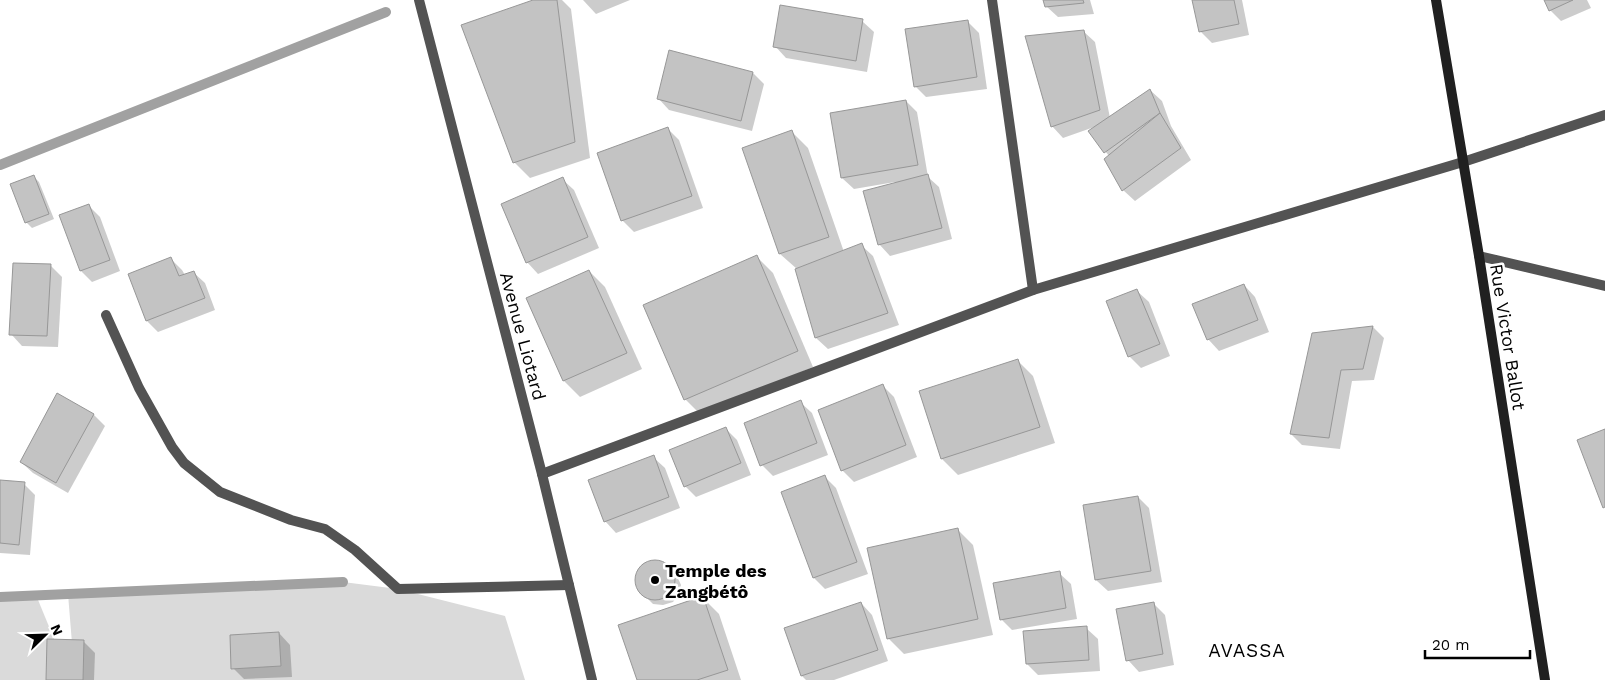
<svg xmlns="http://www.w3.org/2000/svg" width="1605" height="680" font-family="'Work Sans',sans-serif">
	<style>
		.green { fill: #dadada }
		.shadow { fill: #0003 }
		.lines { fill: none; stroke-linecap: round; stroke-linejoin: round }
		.stream { stroke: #a1a1a1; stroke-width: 10 }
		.building { fill: #c3c3c3; stroke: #979797 }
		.minor { stroke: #535353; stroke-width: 10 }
		.tertiary { stroke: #535353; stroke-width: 10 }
		.secondary { stroke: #202020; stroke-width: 10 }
		.poi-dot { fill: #000; stroke: #fff; stroke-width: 2 }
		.labels { text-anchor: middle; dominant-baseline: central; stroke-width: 5; stroke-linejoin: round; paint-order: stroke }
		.street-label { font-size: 18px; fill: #000; stroke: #fff }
		.poi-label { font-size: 18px; font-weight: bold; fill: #000; stroke: #fff; text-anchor: start }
		.neighbourhood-label { font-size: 19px; letter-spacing: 1px; fill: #000; stroke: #fff }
	</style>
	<rect width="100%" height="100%" fill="#fff"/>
	<g class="green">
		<path d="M343,582L398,589L505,616L525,680H75L68,594Z"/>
		<path d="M36,595L71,680H0V597Z"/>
	</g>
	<g class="shadow">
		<path d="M537,0H562L571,9L590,158L530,178L514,162Z"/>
		<path d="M583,0H630L596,14Z"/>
		<path d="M1044,0H1090L1094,14L1058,17L1046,6Z"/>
		<path d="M1194,0H1242L1249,35L1212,43L1201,32Z"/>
		<path d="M1546,0H1587L1591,8L1561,21L1550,10Z"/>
		<path d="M862,21L874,32L867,72L786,58L775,46Z"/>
		<path d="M968,22L979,33L987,89L926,97L915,86Z"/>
		<path d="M1083,31L1095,42L1110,118L1150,90L1162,101L1171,126L1191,160L1135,201L1123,190L1106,159L1109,156L1090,132L1097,126L1063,138L1052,126Z"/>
		<path d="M753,73L764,84L752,131L669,110L658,98Z"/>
		<path d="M906,101L917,112L928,177L939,187L952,239L890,256L879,244L895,182L854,189L842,178Z"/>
		<path d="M668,129L679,140L703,208L634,232L622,220Z"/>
		<path d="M792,132L808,148L844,252L861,245L873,256L899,325L828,349L816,338L797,269L780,254L744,149Z"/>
		<path d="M34,177L39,182L54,219L32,228L26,222Z"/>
		<path d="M562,179L574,190L599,248L538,274L527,262Z"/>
		<path d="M89,206L100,217L120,271L92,282L81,271L61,216Z"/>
		<path d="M757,257L773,273L813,367L701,415L685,399Z"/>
		<path d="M171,259L182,270L185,275L193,272L205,283L215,310L158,332L147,321Z"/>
		<path d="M50,265L62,277L58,347L22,346L11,334Z"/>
		<path d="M589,271L605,287L642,369L580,397L564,381L528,299Z"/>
		<path d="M1244,285L1255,297L1269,332L1219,351L1208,339Z"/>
		<path d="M1137,291L1149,302L1170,356L1141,368L1129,356Z"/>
		<path d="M1373,327L1384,338L1374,380L1352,381L1340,449L1302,445L1291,434L1313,334Z"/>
		<path d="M1017,360L1033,376L1055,443L958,475L942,459Z"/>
		<path d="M883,386L894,397L917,457L854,482L842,470L819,410Z"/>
		<path d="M58,395L94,415L105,426L68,493L33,473L21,462Z"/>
		<path d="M800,402L812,413L828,455L773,476L762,465Z"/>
		<path d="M726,429L737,440L751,475L696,497L685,486Z"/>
		<path d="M653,457L665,468L680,508L616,533L605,521Z"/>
		<path d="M825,477L836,488L868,574L825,589L814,578Z"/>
		<path d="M0,481L24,484L35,495L30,555L0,553Z"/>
		<path d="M1138,497L1149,508L1162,582L1108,591L1096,580L1084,506Z"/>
		<path d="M957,529L973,545L993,635L904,654L888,638Z"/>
		<path d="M653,560L663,562L677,576L681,585L679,594L673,602L663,605L653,604L639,590L636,581L637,571L644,564Z"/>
		<path d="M1059,573L1071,584L1077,619L1012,630L1001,619Z"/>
		<path d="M703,598L719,614L741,680H638Z"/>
		<path d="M861,603L872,615L888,661L834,680H806L802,676Z"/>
		<path d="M1153,603L1165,615L1174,665L1139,672L1128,660Z"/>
		<path d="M1086,628L1098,639L1100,671L1038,675L1027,664Z"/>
		<path d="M279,633L290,645L292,677L244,679L233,668Z"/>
		<path d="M83,641L95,653L94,680H47Z"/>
	</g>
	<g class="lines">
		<g class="stream">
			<path d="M0,165L386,12"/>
			<path d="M0,597L343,582"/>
		</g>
	</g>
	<g class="building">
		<path d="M533,0H557L575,142L513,163L461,25Z"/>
		<path d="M1043,0H1083L1084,3L1045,7Z"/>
		<path d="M1192,0H1234L1239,24L1199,32Z"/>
		<path d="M1544,0H1573L1549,11Z"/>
		<path d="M780,5L863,19L856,61L773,47Z"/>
		<path d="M968,20L977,77L914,87L905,29Z"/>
		<path d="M1084,30L1100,110L1051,127L1025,36Z"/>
		<path d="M669,50L753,72L741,121L657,99Z"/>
		<path d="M1150,89L1160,113L1104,153L1088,131Z"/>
		<path d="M906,100L918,165L841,178L830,113Z"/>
		<path d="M1160,113L1181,148L1122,191L1104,159Z"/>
		<path d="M668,127L692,196L621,221L597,153Z"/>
		<path d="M792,130L829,237L779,254L742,148Z"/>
		<path d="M928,174L942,228L878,245L863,191Z"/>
		<path d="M34,175L49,214L25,223L10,184Z"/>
		<path d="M563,177L588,237L526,263L501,204Z"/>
		<path d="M89,204L110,260L80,271L59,215Z"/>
		<path d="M862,243L888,313L815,338L795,269Z"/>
		<path d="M757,255L798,351L684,400L643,305Z"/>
		<path d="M171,257L179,276L194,271L205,298L146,321L128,274Z"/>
		<path d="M13,263L51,264L47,336L9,335Z"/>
		<path d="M589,270L627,353L563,381L526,298Z"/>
		<path d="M1244,284L1258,320L1207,340L1192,304Z"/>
		<path d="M1137,289L1160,344L1128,357L1106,301Z"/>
		<path d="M1373,326L1363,369L1341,370L1329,438L1290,434L1312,333Z"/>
		<path d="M1018,359L1040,427L941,459L919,391Z"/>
		<path d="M883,384L906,445L841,471L818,410Z"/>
		<path d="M57,393L94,414L56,483L20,462Z"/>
		<path d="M801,400L817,443L760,466L744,423Z"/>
		<path d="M726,427L741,463L684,487L669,450Z"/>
		<path d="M1605,429V507L1603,508L1577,440Z"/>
		<path d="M654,455L669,497L604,522L588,480Z"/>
		<path d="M825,475L857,562L813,578L781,492Z"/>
		<path d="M0,480L25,482L19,545L0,543Z"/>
		<path d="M1138,496L1151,571L1095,580L1083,505Z"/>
		<path d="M958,528L978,619L887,639L867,548Z"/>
		<circle cx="655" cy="580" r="20"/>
		<path d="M1060,571L1066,608L1000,620L993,583Z"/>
		<path d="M703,596L728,670L697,680H637L618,625Z"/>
		<path d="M861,602L878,650L801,676L784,628Z"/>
		<path d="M1154,602L1163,654L1126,661L1116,609Z"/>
		<path d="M1087,626L1089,660L1026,664L1023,631Z"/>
		<path d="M279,632L281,666L231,669L230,635Z"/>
		<path d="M47,639L84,640L83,680H46Z"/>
	</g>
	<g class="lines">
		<g class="minor">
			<path d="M992,0L1033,290"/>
			<path d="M1479,256L1605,286"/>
			<path d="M106,315L139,388L172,447L184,463L220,492L291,520L325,529L355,550L398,589L569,585"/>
			<path d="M542,474L1033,290L1463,162L1605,115"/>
		</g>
		<path class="tertiary" d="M419,0L542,474L592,680"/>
		<path class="secondary" d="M1436,0L1479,256L1545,680"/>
	</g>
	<circle class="poi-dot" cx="655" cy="580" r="5"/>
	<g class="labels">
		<g class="street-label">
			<text transform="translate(523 336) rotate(75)">Avenue Liotard</text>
			<text transform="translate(1508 337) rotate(81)">Rue Victor Ballot</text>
		</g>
		<g class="poi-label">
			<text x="665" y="570">Temple des<tspan x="665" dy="21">Zangbétô</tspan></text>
		</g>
		<g class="neighbourhood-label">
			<text x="1247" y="650">AVASSA</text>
		</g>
	</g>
	<g transform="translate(45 635) rotate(67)" stroke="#ffffff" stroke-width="4" paint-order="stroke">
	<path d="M0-4L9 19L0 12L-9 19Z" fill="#000000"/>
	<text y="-8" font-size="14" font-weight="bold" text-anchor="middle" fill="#000000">N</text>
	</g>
	<path d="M1425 650v8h105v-8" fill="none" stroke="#000000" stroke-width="2.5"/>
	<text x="1432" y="650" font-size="15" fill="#000000" stroke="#ffffff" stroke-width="4" paint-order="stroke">20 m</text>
</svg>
